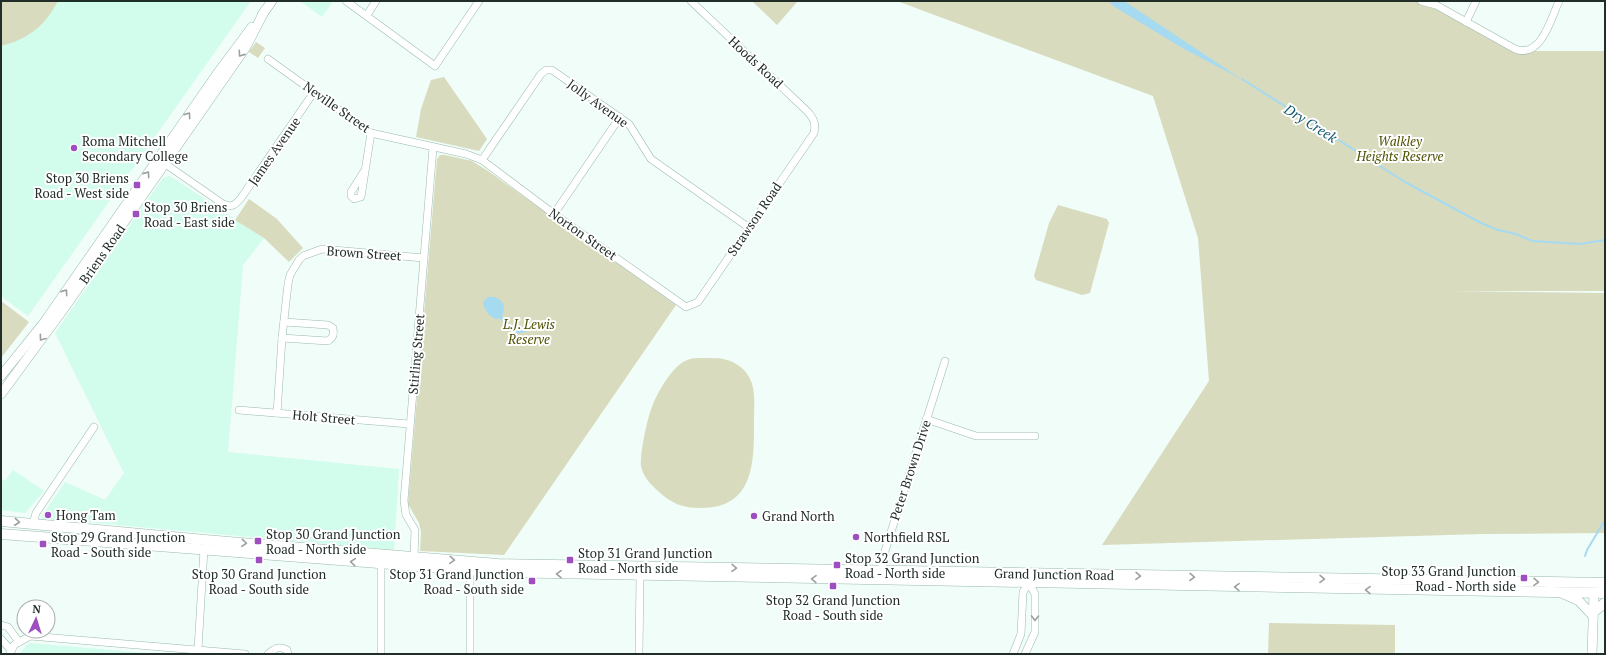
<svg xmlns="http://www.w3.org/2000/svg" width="1606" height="655" font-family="'PT Serif',serif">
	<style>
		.built { fill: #d2fceb }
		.green { fill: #d9dbbe }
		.water { fill: #a6daf1 }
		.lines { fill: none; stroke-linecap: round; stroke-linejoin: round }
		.stream { stroke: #a6daf1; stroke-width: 2 }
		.minor-casing { stroke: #9abaad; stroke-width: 8 }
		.major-casing { stroke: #9abaad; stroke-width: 10 }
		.highway-casing { stroke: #9abaad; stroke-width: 11 }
		.minor { stroke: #fff; stroke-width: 7 }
		.major { stroke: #fff; stroke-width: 9 }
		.highway { stroke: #fff; stroke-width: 10 }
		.oneway { stroke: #9ba09e }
		.poi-dot { fill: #9d4fc0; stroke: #fff; stroke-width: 1.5 }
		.labels { text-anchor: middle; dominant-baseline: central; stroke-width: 4; stroke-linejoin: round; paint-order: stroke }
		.street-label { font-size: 13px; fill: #202d28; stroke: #fff }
		.poi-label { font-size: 13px; fill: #202d28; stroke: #fff; text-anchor: start }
		.park-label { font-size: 13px; font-style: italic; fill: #4f5000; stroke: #fff }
		.water-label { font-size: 14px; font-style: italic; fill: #16586f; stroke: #fff }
	</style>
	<rect width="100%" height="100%" fill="#f0fdf8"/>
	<g class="built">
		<path d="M1,1H251L28,316L1,296Z"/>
		<path d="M300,1H333L322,17Z"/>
		<path d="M170,176L264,238L243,265L228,452L399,469L394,550L62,520H43L42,516L65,482L105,500L124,473L55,333L163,178Z"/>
		<path d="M13,470L44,491L25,513L1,510V479L5,481Z"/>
		<path d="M29,643L157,654H19Z"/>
	</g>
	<g class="green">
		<path d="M1,1H58C45,26 28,39 1,46Z"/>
		<path d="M752,1H798L777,25Z"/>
		<path d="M897,1H1418L1430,3L1523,51H1605V291H1451L1605,293V533L1482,534L1102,545L1209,381L1198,238L1153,96Z"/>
		<path d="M256,42L265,48L258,58L249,52Z"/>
		<path d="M444,77L487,139L479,151L416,137L421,109L431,80Z"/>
		<path d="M440,155H445L472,161L488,171L676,305L504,555L420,551L421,532L419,523L408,504L437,159Z"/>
		<path d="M249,199L277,219L303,248L289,262L264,238L235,220Z"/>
		<path d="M1058,205L1107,219L1109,223L1090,293L1082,295L1036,280L1034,276L1049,223Z"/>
		<path d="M1,301L29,322L1,358Z"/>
		<path d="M718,358C732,360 744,366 750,379C756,390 754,408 754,421C754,461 755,508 701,508C683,508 672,504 658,491C650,484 643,476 641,466C640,453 647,419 652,407C657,393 672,367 685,361C694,356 709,359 718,358Z"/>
		<path d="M1269,623L1395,625V654H1268Z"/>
	</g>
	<g class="water">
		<path d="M1109,1H1124L1243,80L1184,49L1113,6Z"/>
		<path d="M488,297C500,295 508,305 502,316C515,332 517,334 534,321L535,324C530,328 526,334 519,333C510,333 507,325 501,320C498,317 499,319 496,319C489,317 483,308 483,302Z"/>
	</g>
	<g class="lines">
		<g class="stream">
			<path d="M1242,79L1405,182L1481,223L1498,230L1516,234L1532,241L1580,244L1605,240"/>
			<path d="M1585,556L1587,550L1605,520"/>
		</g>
		<g class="minor-casing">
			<g id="minor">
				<path d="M346,1L435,66L479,1"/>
				<path d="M1421,1L1436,5L1515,49C1541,59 1551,19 1559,1"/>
				<path d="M367,15L376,1"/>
				<path d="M1466,22L1476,1"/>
				<path d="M268,59L371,133L466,154L482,160L554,214L686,307L698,302L814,133C816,124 814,119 808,112L691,1"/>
				<path d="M482,160L541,74L546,70H552L629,124L651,159L748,227"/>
				<path d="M164,163L223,204C232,208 235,205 241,198L314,92"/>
				<path d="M365,170L351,192V196L354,199L361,197L371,133"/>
				<path d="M554,214L620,117"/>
				<path d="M282,338L328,341C334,337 334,334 333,328L328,325L284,322"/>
				<path d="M239,410L409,424"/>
				<path d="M277,413L282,338L288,284L290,275L299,260L303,256L322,249L424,258"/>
				<path d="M926,419L976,436H1035"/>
				<path d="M33,524L36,513L94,427"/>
				<path d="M414,557L415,530L406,515L404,501L433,148"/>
				<path d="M470,571V654"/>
				<path d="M881,573L885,551L945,361"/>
				<path d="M1,625L8,627L19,642"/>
				<path d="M1,639L11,650"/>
				<path d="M198,649L204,549"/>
				<path d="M10,654L14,645L30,636L245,654"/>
				<path d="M268,654C274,649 279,645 287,650L288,654"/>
				<path d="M381,654V564"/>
				<path d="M639,654L640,575"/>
				<path d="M1013,654L1021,634L1023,592L1029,583L1035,594V632L1025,654"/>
			</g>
		</g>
		<g class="major-casing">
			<g id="major">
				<path d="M262,15L272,1"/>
				<path d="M1,376L43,324L217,74L252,27"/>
				<path d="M1,394L65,307L246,47L265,10"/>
				<path d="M1561,593L1579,601L1593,616"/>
				<path d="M1592,654L1594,593"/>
			</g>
		</g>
		<g class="highway-casing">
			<g id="highway">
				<path d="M1,521L205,540L498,564L1605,583"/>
				<path d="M1,534L496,572L1605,593"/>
				<path d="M1593,612L1605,603"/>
			</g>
		</g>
		<use href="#minor" class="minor"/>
		<use href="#major" class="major"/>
		<use href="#highway" class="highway"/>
	</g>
	<defs><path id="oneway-chevron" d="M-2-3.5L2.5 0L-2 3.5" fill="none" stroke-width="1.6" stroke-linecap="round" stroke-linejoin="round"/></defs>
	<g class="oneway">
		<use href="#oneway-chevron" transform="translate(241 54) rotate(125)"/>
		<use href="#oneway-chevron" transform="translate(188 115) rotate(-55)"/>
		<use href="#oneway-chevron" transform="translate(147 174) rotate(-55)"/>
		<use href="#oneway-chevron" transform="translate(65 292) rotate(-55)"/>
		<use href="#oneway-chevron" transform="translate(42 338) rotate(126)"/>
		<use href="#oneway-chevron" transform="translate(17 522) rotate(6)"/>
		<use href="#oneway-chevron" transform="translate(244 543) rotate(5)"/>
		<use href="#oneway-chevron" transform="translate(452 560) rotate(4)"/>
		<use href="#oneway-chevron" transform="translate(353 562) rotate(-175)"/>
		<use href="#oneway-chevron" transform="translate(734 568) rotate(1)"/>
		<use href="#oneway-chevron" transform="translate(559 574) rotate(-179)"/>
		<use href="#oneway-chevron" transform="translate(1138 576) rotate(1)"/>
		<use href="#oneway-chevron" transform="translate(1192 577) rotate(1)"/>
		<use href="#oneway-chevron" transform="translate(814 579) rotate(-179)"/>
		<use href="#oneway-chevron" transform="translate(1322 579) rotate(1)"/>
		<use href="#oneway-chevron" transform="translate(1536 582) rotate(1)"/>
		<use href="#oneway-chevron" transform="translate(1237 587) rotate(-179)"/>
		<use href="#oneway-chevron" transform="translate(1368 590) rotate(-179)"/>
		<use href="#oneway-chevron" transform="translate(1035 618) rotate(91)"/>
	</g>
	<g class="poi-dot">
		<circle cx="74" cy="148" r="4"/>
		<rect x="133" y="181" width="8" height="8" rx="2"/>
		<rect x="132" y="210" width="8" height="8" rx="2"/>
		<circle cx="48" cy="515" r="4"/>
		<circle cx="754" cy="516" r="4"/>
		<circle cx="856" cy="537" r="4"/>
		<rect x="254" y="537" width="8" height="8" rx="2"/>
		<rect x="39" y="540" width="8" height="8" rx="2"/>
		<rect x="255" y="556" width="8" height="8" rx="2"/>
		<rect x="566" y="556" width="8" height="8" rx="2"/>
		<rect x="833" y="561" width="8" height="8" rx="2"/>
		<rect x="1520" y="574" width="8" height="8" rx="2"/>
		<rect x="528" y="577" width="8" height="8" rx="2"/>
		<rect x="829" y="582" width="8" height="8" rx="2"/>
	</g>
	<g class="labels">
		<g class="street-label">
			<text transform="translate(756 62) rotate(43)">Hoods Road</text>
			<text transform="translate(598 103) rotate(36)">Jolly Avenue</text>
			<text transform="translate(337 107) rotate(35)">Neville Street</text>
			<text transform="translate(274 151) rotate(-55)">James Avenue</text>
			<text transform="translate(754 219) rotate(-56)">Strawson Road</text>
			<text transform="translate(583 234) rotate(35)">Norton Street</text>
			<text transform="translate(364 253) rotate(4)">Brown Street</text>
			<text transform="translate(102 254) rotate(-55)">Briens Road</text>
			<text transform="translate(416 354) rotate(-85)">Stirling Street</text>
			<text transform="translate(324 417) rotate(5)">Holt Street</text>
			<text transform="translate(910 470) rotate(-72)">Peter Brown Drive</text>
			<text transform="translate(1054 574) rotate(1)">Grand Junction Road</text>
		</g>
		<g class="poi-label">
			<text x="82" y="141">Roma Mitchell<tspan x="82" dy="15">Secondary College</tspan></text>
			<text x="129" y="178" text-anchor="end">Stop 30 Briens<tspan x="129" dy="15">Road - West side</tspan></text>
			<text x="144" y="207">Stop 30 Briens<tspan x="144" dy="15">Road - East side</tspan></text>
			<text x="56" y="515">Hong Tam</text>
			<text x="762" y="516">Grand North</text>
			<text x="266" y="534">Stop 30 Grand Junction<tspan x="266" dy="15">Road - North side</tspan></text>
			<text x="51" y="537">Stop 29 Grand Junction<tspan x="51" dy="15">Road - South side</tspan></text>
			<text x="864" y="537">Northfield RSL</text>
			<text x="578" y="553">Stop 31 Grand Junction<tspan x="578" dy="15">Road - North side</tspan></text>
			<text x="845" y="558">Stop 32 Grand Junction<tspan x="845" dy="15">Road - North side</tspan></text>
			<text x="1516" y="571" text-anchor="end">Stop 33 Grand Junction<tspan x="1516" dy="15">Road - North side</tspan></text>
			<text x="259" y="574" text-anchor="middle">Stop 30 Grand Junction<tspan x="259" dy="15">Road - South side</tspan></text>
			<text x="524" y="574" text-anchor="end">Stop 31 Grand Junction<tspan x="524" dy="15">Road - South side</tspan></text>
			<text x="833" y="600" text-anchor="middle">Stop 32 Grand Junction<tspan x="833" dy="15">Road - South side</tspan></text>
		</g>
		<g class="park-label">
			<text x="1400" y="141">Walkley<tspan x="1400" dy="15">Heights Reserve</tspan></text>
			<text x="529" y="324">L.J. Lewis<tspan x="529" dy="15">Reserve</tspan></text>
		</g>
		<g class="water-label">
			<text transform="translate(1311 123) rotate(32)">Dry Creek</text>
		</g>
	</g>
	<rect width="1606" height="655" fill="none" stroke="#202d28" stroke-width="4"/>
	<g transform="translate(36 619) rotate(4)"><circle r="19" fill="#ffffff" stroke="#a6aba9"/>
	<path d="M0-3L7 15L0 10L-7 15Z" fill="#9d4fc0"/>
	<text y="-6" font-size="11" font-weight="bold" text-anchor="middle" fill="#202d28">N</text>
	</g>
</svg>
